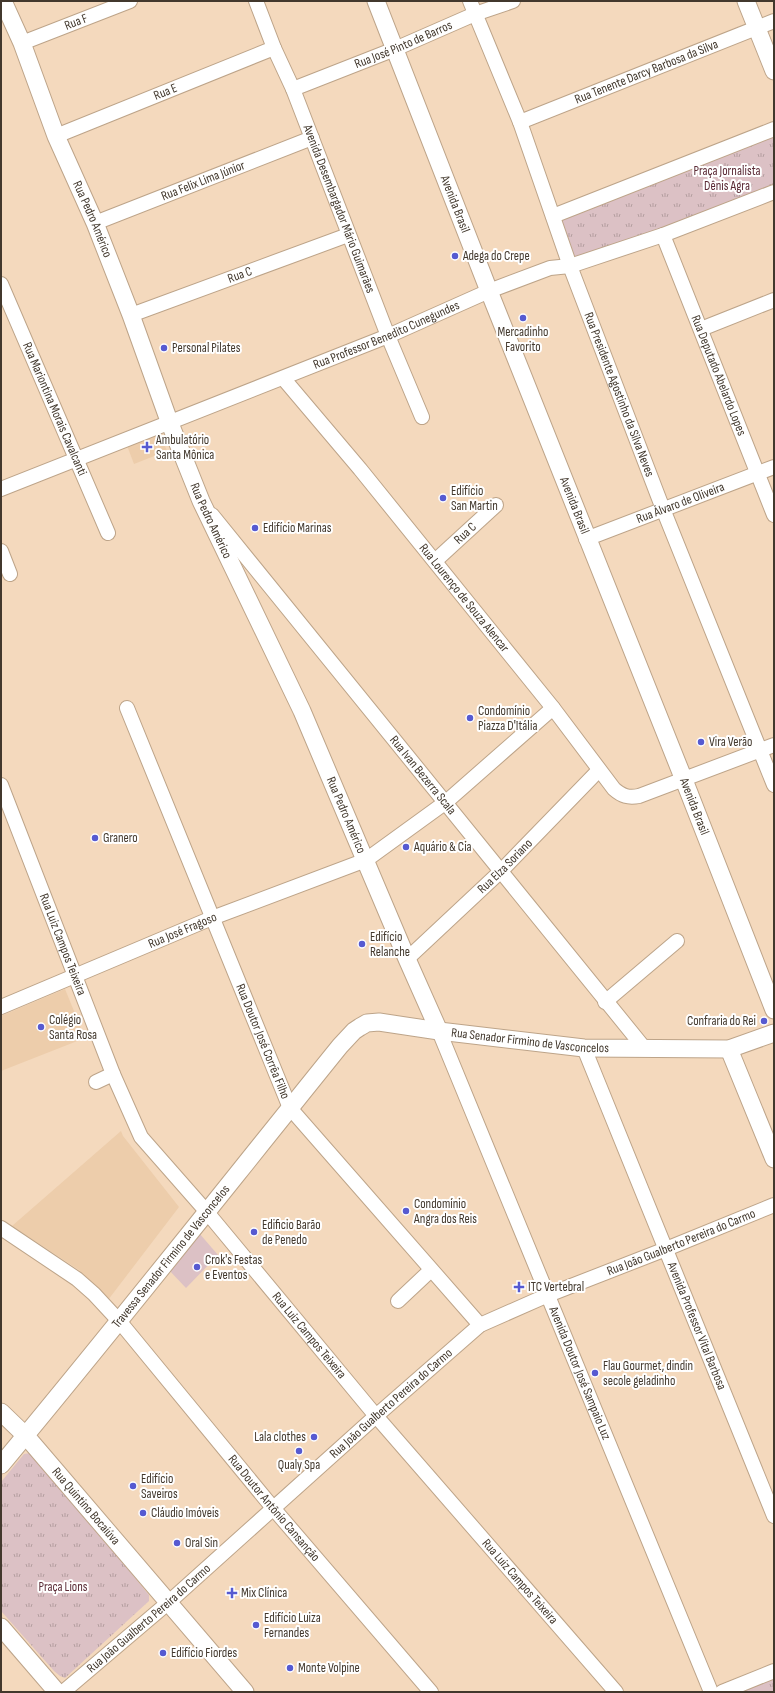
<svg xmlns="http://www.w3.org/2000/svg" width="775" height="1693" font-family="'Sofia Sans Condensed',sans-serif">
	<style>
		.built { fill: #edcdab }
		.grass { fill: url(#grass-tufts) }
		.garden { fill: #dcc1c5 }
		.lines { fill: none; stroke-linecap: round; stroke-linejoin: round }
		.minor-casing { stroke: #bda489; stroke-width: 16 }
		.tertiary-casing { stroke: #bda489; stroke-width: 19 }
		.minor { stroke: #fff; stroke-width: 14 }
		.tertiary { stroke: #fff; stroke-width: 17 }
		.poi-dot { fill: #565ad1; stroke: #fff; stroke-width: 1.5 }
		.labels { text-anchor: middle; dominant-baseline: central; stroke-width: 4; stroke-linejoin: round; paint-order: stroke }
		.street-label { font-size: 13px; fill: #42382d; stroke: #fff }
		.park-label { font-size: 13px; fill: #5a2934; stroke: #fff }
		.poi-label { font-size: 13px; fill: #42382d; stroke: #fff; text-anchor: start }
	</style>
	<defs>
		<pattern id="grass-tufts" width="24" height="20" patternUnits="userSpaceOnUse"><rect width="24" height="20" fill="#dcc1c5"/><path d="M3 7l-1-3M5 7V3M7 7l1-3M15 17l-1-3M17 17v-4M19 17l1-3" fill="none" stroke="#b49ea0"/></pattern>
	</defs>
	<rect width="100%" height="100%" fill="#f4d9bd"/>
	<g class="built">
		<path d="M159,431L167,451L134,464L126,443Z"/>
		<path d="M65,989L85,1038L1,1071V1016Z"/>
		<path d="M121,1131L123,1136L179,1207L108,1300L79,1270L12,1226Z"/>
	</g>
	<g class="grass">
		<path d="M774,129V192L570,266L553,216Z"/>
		<path d="M30,1453L36,1456L149,1595V1601L65,1678L60,1676L54,1671L1,1611V1482L24,1454Z"/>
		<path d="M774,1674V1692H729Z"/>
	</g>
	<path class="garden" d="M199,1233L218,1255L186,1288L168,1269Z"/>
	<g class="lines">
		<g class="minor-casing">
			<g id="minor">
				<path id="s1" d="M256,1L274,48L293,89L388,336L422,417"/>
				<path id="s2" d="M470,1L520,122L570,266L663,509L774,785"/>
				<path id="s3" d="M22,43L130,1"/>
				<path id="s4" d="M293,89L395,49L475,14L513,1"/>
				<path id="s5" d="M520,122L774,21"/>
				<path id="s6" d="M56,136L274,48"/>
				<path d="M553,216L774,129"/>
				<path id="s7" d="M95,223L312,138"/>
				<path id="s8" d="M663,235L774,515"/>
				<path id="s9" d="M1,284L108,533"/>
				<path id="s10" d="M131,315L348,235"/>
				<path d="M701,329L774,300"/>
				<path id="s11" d="M283,378L360,469L553,708L614,789C622,796 628,798 639,796L774,745"/>
				<path id="s12" d="M1,489L388,336L489,291L550,268L570,266L663,235L774,192"/>
				<path id="s13" d="M212,515L645,1049"/>
				<path id="s14" d="M586,539L774,467"/>
				<path d="M1,551L10,574"/>
				<path id="s15" d="M435,561L496,505"/>
				<path id="s16" d="M127,708L290,1108L480,1325"/>
				<path id="s17" d="M1,785L113,1074L141,1137L206,1211L376,1416L616,1692"/>
				<path id="s18" d="M407,959L501,871L599,770"/>
				<path d="M605,1002L677,941"/>
				<path id="s19" d="M1,1007L212,918L366,860L446,802L553,708"/>
				<path id="s20" d="M439,1031L711,1692"/>
				<path id="s21" d="M584,1048L774,1516"/>
				<path d="M96,1082L113,1074"/>
				<path id="s22" d="M1,1228L77,1279L94,1294L120,1322L273,1508L431,1692"/>
				<path d="M398,1301L431,1270"/>
				<path id="s23" d="M63,1692L169,1602L376,1416L480,1325L548,1295L666,1249L774,1205"/>
				<path d="M722,1692L774,1671"/>
			</g>
		</g>
		<g class="tertiary-casing">
			<g id="tertiary">
				<path id="s24" d="M3,1L22,43L56,136L95,223L131,315L169,421L201,501L302,711L407,959L439,1031"/>
				<path id="s25" d="M376,1L489,291L684,780L774,1010"/>
				<path d="M746,1L774,71"/>
				<path d="M729,1049L774,1159"/>
				<path id="s26" d="M1,1412L26,1436L245,1692"/>
				<path id="s27" d="M1,1465C116,1327 227,1186 340,1046L354,1031L360,1027L367,1023L379,1022L439,1031L584,1048L729,1049L774,1033"/>
				<path d="M1,1627L57,1692"/>
			</g>
		</g>
		<use href="#minor" class="minor"/>
		<use href="#tertiary" class="tertiary"/>
	</g>
	<g class="poi-dot">
		<circle cx="455" cy="256" r="4"/>
		<circle cx="523" cy="318" r="4"/>
		<circle cx="164" cy="348" r="4"/>
		<path d="M145 441h4v4h4v4h-4v4h-4v-4h-4v-4h4z"/>
		<circle cx="443" cy="498" r="4"/>
		<circle cx="255" cy="528" r="4"/>
		<circle cx="470" cy="718" r="4"/>
		<circle cx="701" cy="742" r="4"/>
		<circle cx="95" cy="838" r="4"/>
		<circle cx="406" cy="847" r="4"/>
		<circle cx="362" cy="944" r="4"/>
		<circle cx="764" cy="1021" r="4"/>
		<circle cx="41" cy="1027" r="4"/>
		<circle cx="406" cy="1211" r="4"/>
		<circle cx="254" cy="1232" r="4"/>
		<circle cx="197" cy="1267" r="4"/>
		<path d="M517 1281h4v4h4v4h-4v4h-4v-4h-4v-4h4z"/>
		<circle cx="595" cy="1373" r="4"/>
		<circle cx="314" cy="1437" r="4"/>
		<circle cx="299" cy="1451" r="4"/>
		<circle cx="133" cy="1486" r="4"/>
		<circle cx="143" cy="1513" r="4"/>
		<circle cx="177" cy="1543" r="4"/>
		<path d="M230 1587h4v4h4v4h-4v4h-4v-4h-4v-4h4z"/>
		<circle cx="256" cy="1625" r="4"/>
		<circle cx="163" cy="1653" r="4"/>
		<circle cx="290" cy="1668" r="4"/>
	</g>
	<g class="labels">
		<g class="street-label">
			<text stroke="none"><textPath href="#s3" startOffset="58">Rua F</textPath></text>
			<text stroke="none"><textPath href="#s4" startOffset="119">Rua José Pinto de Barros</textPath></text>
			<text stroke="none"><textPath href="#s5" startOffset="136">Rua Tenente Darcy Barbosa da Silva</textPath></text>
			<text stroke="none"><textPath href="#s6" startOffset="118">Rua E</textPath></text>
			<text stroke="none"><textPath href="#s7" startOffset="116">Rua Felix Lima Júnior</textPath></text>
			<text stroke="none"><textPath href="#s25" startOffset="218">Avenida Brasil</textPath></text>
			<text stroke="none"><textPath href="#s1" startOffset="224">Avenida Desembargador Mário Guimarães</textPath></text>
			<text stroke="none"><textPath href="#s24" startOffset="236">Rua Pedro Américo</textPath></text>
			<text stroke="none"><textPath href="#s10" startOffset="116">Rua C</textPath></text>
			<text stroke="none"><textPath href="#s12" startOffset="415">Rua Professor Benedito Cunegundes</textPath></text>
			<text stroke="none"><textPath href="#s8" startOffset="151">Rua Deputado Abelardo Lopes</textPath></text>
			<text stroke="none"><textPath href="#s2" startOffset="421">Rua Presidente Agostinho da Silva Neves</textPath></text>
			<text stroke="none"><textPath href="#s9" startOffset="136">Rua Mariontina Morais Cavalcanti</textPath></text>
			<text stroke="none"><textPath href="#s14" startOffset="101">Rua Álvaro de Oliveira</textPath></text>
			<text stroke="none"><textPath href="#s25" startOffset="542">Avenida Brasil</textPath></text>
			<text stroke="none"><textPath href="#s24" startOffset="560">Rua Pedro Américo</textPath></text>
			<text stroke="none"><textPath href="#s15" startOffset="41">Rua C</textPath></text>
			<text stroke="none"><textPath href="#s11" startOffset="285">Rua Lourenço de Souza Alencar</textPath></text>
			<text stroke="none"><textPath href="#s13" startOffset="335">Rua Ivan Bezerra Scala</textPath></text>
			<text stroke="none"><textPath href="#s25" startOffset="866">Avenida Brasil</textPath></text>
			<text stroke="none"><textPath href="#s24" startOffset="884">Rua Pedro Américo</textPath></text>
			<text stroke="none"><textPath href="#s18" startOffset="135">Rua Elza Soriano</textPath></text>
			<text stroke="none"><textPath href="#s19" startOffset="197">Rua José Fragoso</textPath></text>
			<text stroke="none"><textPath href="#s17" startOffset="171">Rua Luiz Campos Teixeira</textPath></text>
			<text stroke="none"><textPath href="#s27" startOffset="739">Rua Senador Firmino de Vasconcelos</textPath></text>
			<text stroke="none"><textPath href="#s16" startOffset="360">Rua Doutor José Corrêa Filho</textPath></text>
			<text stroke="none"><textPath href="#s23" startOffset="773">Rua João Gualberto Pereira do Carmo</textPath></text>
			<text stroke="none"><textPath href="#s27" startOffset="269">Travessa Senador Firmino de Vasconcelos</textPath></text>
			<text stroke="none"><textPath href="#s21" startOffset="300">Avenida Professor Vital Barbosa</textPath></text>
			<text stroke="none"><textPath href="#s17" startOffset="639">Rua Luiz Campos Teixeira</textPath></text>
			<text stroke="none"><textPath href="#s20" startOffset="370">Avenida Doutor José Sampaio Luz</textPath></text>
			<text stroke="none"><textPath href="#s23" startOffset="437">Rua João Gualberto Pereira do Carmo</textPath></text>
			<text stroke="none"><textPath href="#s26" startOffset="127">Rua Quintino Bocaiúva</textPath></text>
			<text stroke="none"><textPath href="#s22" startOffset="394">Rua Doutor Antônio Cansanção</textPath></text>
			<text stroke="none"><textPath href="#s17" startOffset="963">Rua Luiz Campos Teixeira</textPath></text>
			<text stroke="none"><textPath href="#s23" startOffset="113">Rua João Gualberto Pereira do Carmo</textPath></text>
		</g>
		<g class="park-label">
			<text x="727" y="171">Praça Jornalista<tspan x="727" dy="15">Dênis Agra</tspan></text>
			<text x="63" y="1587">Praça Lions</text>
		</g>
		<g class="poi-label">
			<text x="463" y="256">Adega do Crepe</text>
			<text x="523" y="332" text-anchor="middle">Mercadinho<tspan x="523" dy="15">Favorito</tspan></text>
			<text x="172" y="348">Personal Pilates</text>
			<text x="156" y="440">Ambulatório<tspan x="156" dy="15">Santa Mônica</tspan></text>
			<text x="451" y="491">Edifício<tspan x="451" dy="15">San Martin</tspan></text>
			<text x="263" y="528">Edifício Marinas</text>
			<text x="478" y="711">Condomínio<tspan x="478" dy="15">Piazza D'Itália</tspan></text>
			<text x="709" y="742">Vira Verão</text>
			<text x="103" y="838">Granero</text>
			<text x="414" y="847">Aquário &amp; Cia</text>
			<text x="370" y="937">Edifício<tspan x="370" dy="15">Relanche</tspan></text>
			<text x="49" y="1020">Colégio<tspan x="49" dy="15">Santa Rosa</tspan></text>
			<text x="756" y="1021" text-anchor="end">Confraria do Rei</text>
			<text x="414" y="1204">Condomínio<tspan x="414" dy="15">Angra dos Reis</tspan></text>
			<text x="262" y="1225">Edificio Barão<tspan x="262" dy="15">de Penedo</tspan></text>
			<text x="205" y="1260">Crok's Festas<tspan x="205" dy="15">e Eventos</tspan></text>
			<text x="528" y="1287">ITC Vertebral</text>
			<text x="603" y="1366">Flau Gourmet, dindin<tspan x="603" dy="15">secole geladinho</tspan></text>
			<text x="306" y="1437" text-anchor="end">Lala clothes</text>
			<text x="299" y="1465" text-anchor="middle">Qualy Spa</text>
			<text x="141" y="1479">Edifício<tspan x="141" dy="15">Saveiros</tspan></text>
			<text x="151" y="1513">Cláudio Imóveis</text>
			<text x="185" y="1543">Oral Sin</text>
			<text x="241" y="1593">Mix Clínica</text>
			<text x="264" y="1618">Edifício Luiza<tspan x="264" dy="15">Fernandes</tspan></text>
			<text x="171" y="1653">Edifício Fiordes</text>
			<text x="298" y="1668">Monte Volpine</text>
		</g>
	</g>
	<rect width="775" height="1693" fill="none" stroke="#42382d" stroke-width="4"/>
</svg>
